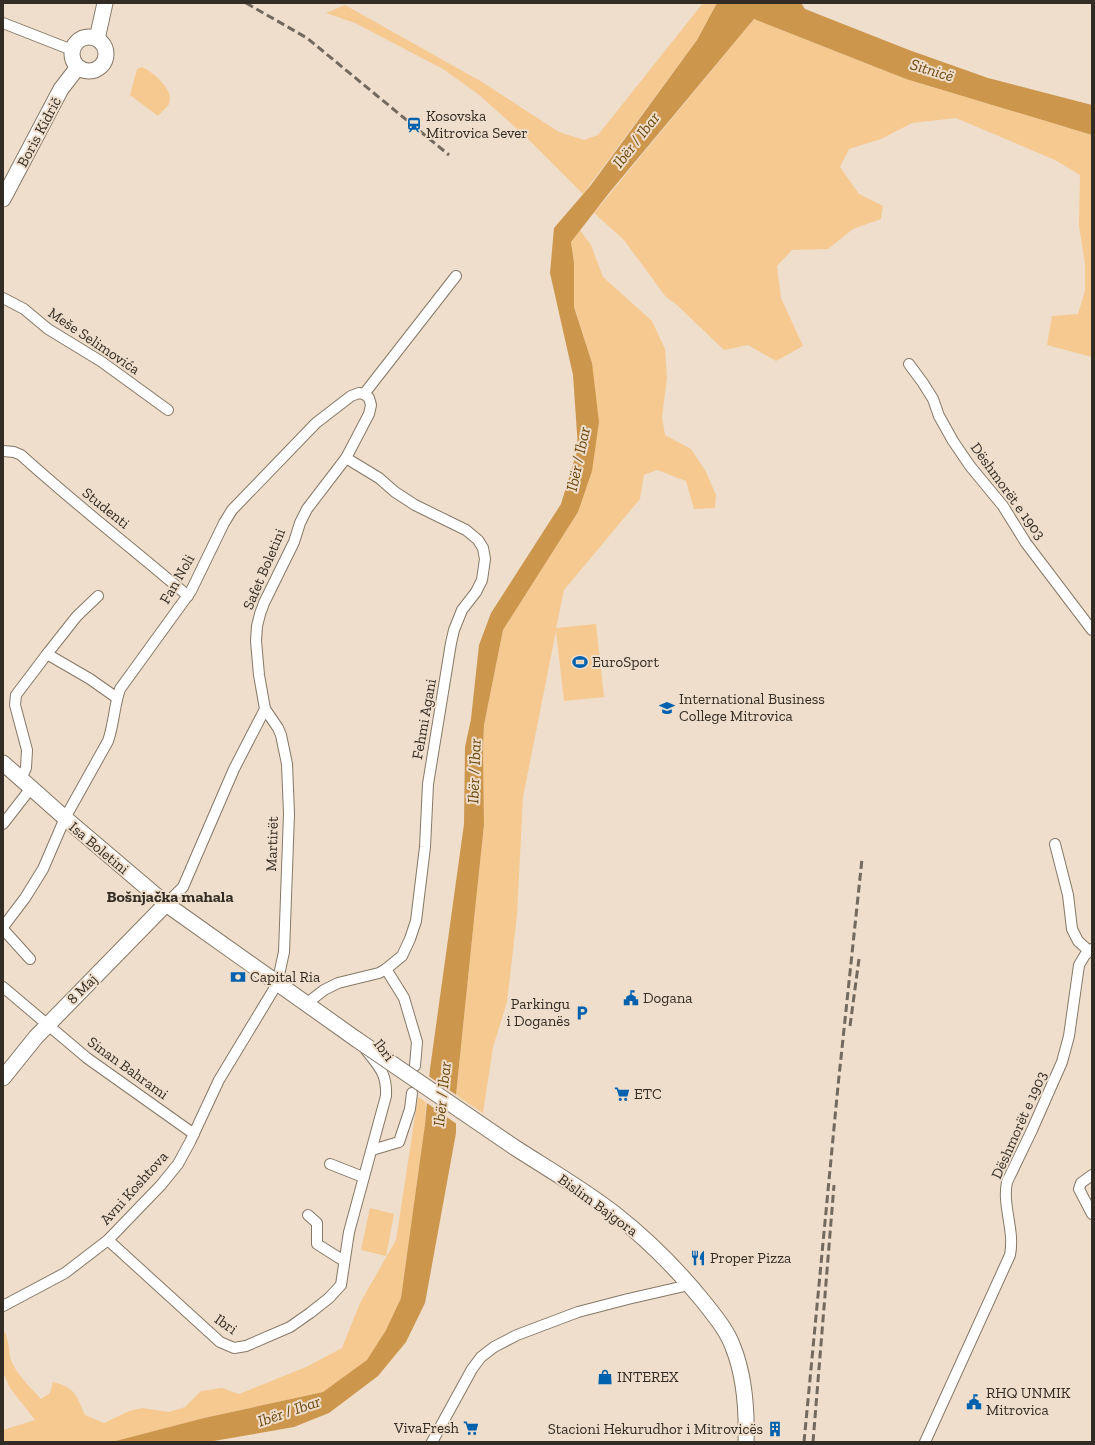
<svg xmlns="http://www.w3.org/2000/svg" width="1095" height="1445" font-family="'Zilla Slab',serif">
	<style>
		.green { fill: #f6c991 }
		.water { fill: #cd964d }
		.pier { fill: #eedecb }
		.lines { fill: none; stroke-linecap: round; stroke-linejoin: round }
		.street-casing { stroke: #867867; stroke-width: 12 }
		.secondary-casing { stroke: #867867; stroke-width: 17 }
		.street { stroke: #fff; stroke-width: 10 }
		.secondary { stroke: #fff; stroke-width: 15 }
		.rail { stroke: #736a5f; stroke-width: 3; stroke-dasharray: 8 4; stroke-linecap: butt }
		.secondary-bridge-casing { stroke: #867867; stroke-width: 17; stroke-linecap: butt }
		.secondary-bridge { stroke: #fff; stroke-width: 15 }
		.labels { text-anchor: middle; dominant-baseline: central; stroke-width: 4; stroke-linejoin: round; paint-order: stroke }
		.poi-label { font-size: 15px; fill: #322c25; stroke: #eedecb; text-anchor: start }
		.street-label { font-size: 15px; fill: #322c25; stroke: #eedecb }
		.water-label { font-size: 16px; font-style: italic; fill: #6d480e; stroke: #eedecb }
		.neighbourhood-label { font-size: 16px; font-weight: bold; fill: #322c25; stroke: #eedecb }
	</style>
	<rect width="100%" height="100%" fill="#eedecb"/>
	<g class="green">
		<path d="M703,3H717L697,40L583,194L524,135L478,94L443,69L355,23L326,13L345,5L482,82L559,132L584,140L598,135Z"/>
		<path d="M754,19L906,79L1092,135V357L1047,345L1052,316L1078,314L1085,291V264L1079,226L1080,175L1055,160L956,118L912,123L881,139L849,149L840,167L859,194L883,206L881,219L853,229L828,249L792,250L777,266L781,298L803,346L776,361L748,345L724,350L677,305L666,297L624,240L594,213Z"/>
		<path d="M142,67C153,72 175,90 169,104C167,108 161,112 158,116L130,95L137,69Z"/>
		<path d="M580,230L591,245L603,277L652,321L665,349L667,378L662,417L665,435L691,449L706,472L716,495L715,508L694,509L686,481L657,470L644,475L640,499L564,590L556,628L596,624L604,697L564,701L556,631L523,797L517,915L507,1002L493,1047L483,1113L456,1095L475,910L484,825L483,748L484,725L503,630L578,512L592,363L574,306V263L571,242Z"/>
		<path d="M418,1097L426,1102L425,1124L401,1298L386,1330L367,1361L323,1392L204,1418L115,1442H3V1430L35,1420L10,1388L3,1373V1330C10,1339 8,1350 11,1360C16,1374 31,1388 41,1399L50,1393L53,1382C76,1388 76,1395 85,1415L104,1423L129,1411L142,1408L169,1412L185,1407L201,1391L222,1388L239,1394L306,1367L342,1348L360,1303L396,1240Z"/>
		<path d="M370,1208L394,1214L386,1256L361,1250Z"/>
	</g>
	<path class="water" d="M717,3H801L805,9L909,50L988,78L1092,105V135L906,79L754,19L609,193L571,242L574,263V307L592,363L599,422L592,471L578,512L503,630L484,725L483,748L484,825L475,910L456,1095V1133L425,1303L406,1342L378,1376L329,1413L294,1427L208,1442H112L204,1418L323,1392L367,1360L386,1330L401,1298L425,1124L430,1069L464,824L465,747L471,719L479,645L491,613L561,504L578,448L573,375L550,273L554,228L591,185L697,40Z"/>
	<path class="pier" d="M427,1075L458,1096V1125L424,1101Z"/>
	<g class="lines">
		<g class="street-casing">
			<g id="street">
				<path d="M3,23L72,50"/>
				<path d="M3,298L24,309L48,329L102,362L168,410"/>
				<path d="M909,364L923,383L933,399L939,416L953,441L970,466L1003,506L1026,543L1092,630"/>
				<path d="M364,394L456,276"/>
				<path d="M3,451L14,452L21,455C75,504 133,549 188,596"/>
				<path d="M47,654L77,616L98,596"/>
				<path d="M21,779L26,768L27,750L15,705L16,695L47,654L90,679L117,698"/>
				<path d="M3,824L31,788"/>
				<path d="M1055,844L1068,895L1072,929L1078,941L1089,951"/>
				<path d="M166,904L183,887L234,769L265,709L259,675L256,641L257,626L260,614L264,603L294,542L300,523L307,509L346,458L369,414L371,405L369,398L364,394"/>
				<path d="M3,927L25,898L43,869L65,818L108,741C114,724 114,706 120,689L191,591L224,523L232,510L316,423L351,396L359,393L364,394"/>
				<path d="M3,929L30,959"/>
				<path d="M386,969L404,998L417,1042L415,1066"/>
				<path d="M3,987L87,1058L194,1134"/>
				<path d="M306,1004L324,990L338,983L379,973L386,969L402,956L410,939L416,921L425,847L428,784L451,643L454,630L462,610L476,592L482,580L485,559L483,548L478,540L466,530L415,505L395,492L379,478L346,458"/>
				<path d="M372,1150L399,1142L410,1109L412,1093"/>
				<path d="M330,1164L363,1177"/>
				<path d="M1092,1175L1081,1183L1079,1189L1092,1214"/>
				<path d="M308,1215L317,1223V1244L344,1261"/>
				<path d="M108,1240L220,1342L234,1348L246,1346L290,1327L310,1313L329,1298L341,1285L349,1232L386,1096C387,1073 379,1067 366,1050"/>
				<path d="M3,1306L65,1273L108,1240L161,1185L178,1164L190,1142L219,1080L277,984L284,952L289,814L287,764L281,735L278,728L265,709"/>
				<path d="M432,1442L472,1369L481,1357L494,1347L517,1335L578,1312L628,1299L689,1285"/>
				<path d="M925,1442L1010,1255C1015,1230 1002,1206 1007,1182L1032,1130L1062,1062L1069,1036L1079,965L1085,955L1092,949"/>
			</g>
		</g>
		<g class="secondary-casing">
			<g id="secondary">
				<circle cx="89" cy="54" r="17"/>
				<path d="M97,39L105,3"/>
				<path d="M3,199L61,89L78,67"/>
				<path d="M3,763L65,818L166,904L356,1039"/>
				<path d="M3,1078L36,1037L166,904"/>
				<path d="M514,1147C548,1169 583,1189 615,1214C648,1240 677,1269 703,1301C714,1315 727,1330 733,1347C745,1377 747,1410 746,1442"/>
			</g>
		</g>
		<use href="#street" class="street"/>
		<use href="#secondary" class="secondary"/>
		<g class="rail">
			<path d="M246,3L307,38L449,155"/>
			<path d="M850,1026L859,959"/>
			<path d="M804,1442L838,1086L862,859"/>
			<path d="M813,1442L834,1185"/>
		</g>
		<g class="secondary-bridge-casing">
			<path id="secondary-bridge" d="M356,1039L514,1147"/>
		</g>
		<use href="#secondary-bridge" class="secondary-bridge"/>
	</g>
	<defs>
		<g id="station-bare" transform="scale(1.2)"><path d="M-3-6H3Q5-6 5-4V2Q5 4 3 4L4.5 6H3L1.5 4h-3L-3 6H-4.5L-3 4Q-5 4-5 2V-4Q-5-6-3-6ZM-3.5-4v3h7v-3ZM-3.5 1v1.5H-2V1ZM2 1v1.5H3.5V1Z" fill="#0061ae" stroke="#eedecb" stroke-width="2.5" paint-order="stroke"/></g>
		<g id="stadium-bare" transform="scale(1.2)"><path d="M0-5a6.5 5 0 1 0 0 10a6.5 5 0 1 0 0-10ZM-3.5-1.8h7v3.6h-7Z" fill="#0061ae" stroke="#eedecb" stroke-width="2.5" paint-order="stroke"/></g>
		<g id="university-bare" transform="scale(1.2)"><path d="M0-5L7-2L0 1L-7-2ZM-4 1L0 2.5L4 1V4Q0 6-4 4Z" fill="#0061ae" stroke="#eedecb" stroke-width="2.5" paint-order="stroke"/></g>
		<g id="bank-bare" transform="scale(1.2)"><path d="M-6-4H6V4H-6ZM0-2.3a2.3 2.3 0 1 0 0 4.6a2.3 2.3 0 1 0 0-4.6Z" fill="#0061ae" stroke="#eedecb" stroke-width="2.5" paint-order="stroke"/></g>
		<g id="civic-bare" transform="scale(1.2)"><path d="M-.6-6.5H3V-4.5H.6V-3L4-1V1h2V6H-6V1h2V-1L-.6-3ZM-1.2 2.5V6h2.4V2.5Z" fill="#0061ae" stroke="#eedecb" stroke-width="2.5" paint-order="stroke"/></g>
		<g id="parking-bare" transform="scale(1.2)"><path d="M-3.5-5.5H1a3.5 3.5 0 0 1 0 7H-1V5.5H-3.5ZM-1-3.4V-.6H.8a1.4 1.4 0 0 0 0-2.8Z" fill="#0061ae" stroke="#eedecb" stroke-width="2.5" paint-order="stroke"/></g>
		<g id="supermarket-bare" transform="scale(1.2)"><path d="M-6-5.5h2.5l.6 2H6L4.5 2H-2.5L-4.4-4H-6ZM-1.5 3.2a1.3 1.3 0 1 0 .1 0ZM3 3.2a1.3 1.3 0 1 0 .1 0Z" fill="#0061ae" stroke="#eedecb" stroke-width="2.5" paint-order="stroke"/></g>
		<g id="restaurant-bare" transform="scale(1.2)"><path d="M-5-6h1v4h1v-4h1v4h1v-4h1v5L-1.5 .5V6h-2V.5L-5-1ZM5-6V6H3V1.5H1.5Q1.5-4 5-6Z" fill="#0061ae" stroke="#eedecb" stroke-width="2.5" paint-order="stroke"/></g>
		<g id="shop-bare" transform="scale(1.2)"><path d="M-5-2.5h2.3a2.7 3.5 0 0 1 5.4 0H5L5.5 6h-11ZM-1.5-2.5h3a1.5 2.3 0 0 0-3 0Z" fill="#0061ae" stroke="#eedecb" stroke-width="2.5" paint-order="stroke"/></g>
		<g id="building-bare" transform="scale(1.2)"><path d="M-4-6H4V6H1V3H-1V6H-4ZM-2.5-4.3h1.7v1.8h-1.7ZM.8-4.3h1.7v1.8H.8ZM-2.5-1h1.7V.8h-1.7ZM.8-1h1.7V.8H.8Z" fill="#0061ae" stroke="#eedecb" stroke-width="2.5" paint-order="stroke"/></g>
	</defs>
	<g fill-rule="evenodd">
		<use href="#station-bare" x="414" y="125"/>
		<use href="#stadium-bare" x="580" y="662"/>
		<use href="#university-bare" x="667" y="708"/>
		<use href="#bank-bare" x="238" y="977"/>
		<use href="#civic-bare" x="631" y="998"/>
		<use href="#parking-bare" x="582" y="1013"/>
		<use href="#supermarket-bare" x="622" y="1094"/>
		<use href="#restaurant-bare" x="698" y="1258"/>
		<use href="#shop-bare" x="605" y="1377"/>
		<use href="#civic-bare" x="974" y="1402"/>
		<use href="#supermarket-bare" x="471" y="1428"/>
		<use href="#building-bare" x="775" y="1429"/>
	</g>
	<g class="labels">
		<g class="poi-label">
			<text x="426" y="116">Kosovska<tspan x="426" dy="17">Mitrovica Sever</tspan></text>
			<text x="592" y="662">EuroSport</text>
			<text x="679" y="699">International Business<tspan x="679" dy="17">College Mitrovica</tspan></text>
			<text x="250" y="977">Capital Ria</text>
			<text x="643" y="998">Dogana</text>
			<text x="570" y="1004" text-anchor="end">Parkingu<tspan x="570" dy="17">i Doganës</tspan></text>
			<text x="634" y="1094">ETC</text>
			<text x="710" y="1258">Proper Pizza</text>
			<text x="617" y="1377">INTEREX</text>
			<text x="986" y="1393">RHQ UNMIK<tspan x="986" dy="17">Mitrovica</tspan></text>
			<text x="459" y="1428" text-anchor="end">VivaFresh</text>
			<text x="763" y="1429" text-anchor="end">Stacioni Hekurudhor i Mitrovicës</text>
		</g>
		<g class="street-label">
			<text transform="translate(39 132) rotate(-62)">Boris Kidrič</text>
			<text transform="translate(94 341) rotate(34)">Meše Selimovića</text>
			<text transform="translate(1008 491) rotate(54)">Dëshmorët e 1903</text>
			<text transform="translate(106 508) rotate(39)">Studenti</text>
			<text transform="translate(264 569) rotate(-67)">Safet Boletini</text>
			<text transform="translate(177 579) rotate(-60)">Fan Noli</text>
			<text transform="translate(424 719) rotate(-80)">Fehmi Agani</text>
			<text transform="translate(272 844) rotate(-88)">Martirët</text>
			<text transform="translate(99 848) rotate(40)">Isa Boletini</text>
			<text transform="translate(82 989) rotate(-45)">8 Maj</text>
			<text transform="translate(384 1050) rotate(53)">Ibri</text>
			<text transform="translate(128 1068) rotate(36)">Sinan Bahrami</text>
			<text transform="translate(1019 1125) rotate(-66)">Dëshmorët e 1903</text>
			<text transform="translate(134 1188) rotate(-48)">Avni Koshtova</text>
			<text transform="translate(598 1205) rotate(36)">Bislim Bajgora</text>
			<text transform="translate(226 1324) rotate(35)">Ibri</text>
		</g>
		<g class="water-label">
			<text transform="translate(932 70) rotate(17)">Sitnicë</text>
			<text transform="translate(636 140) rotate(-52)">Ibër / Ibar</text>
			<text transform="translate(578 459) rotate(-78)">Ibër / Ibar</text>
			<text transform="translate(474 771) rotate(-88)">Ibër / Ibar</text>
			<text transform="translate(442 1094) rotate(-84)">Ibër / Ibar</text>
			<text transform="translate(289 1411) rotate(-19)">Ibër / Ibar</text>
		</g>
		<g class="neighbourhood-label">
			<text x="170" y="896">Bošnjačka mahala</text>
		</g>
	</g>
	<rect width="1095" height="1445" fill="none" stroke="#322c25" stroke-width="8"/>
</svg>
